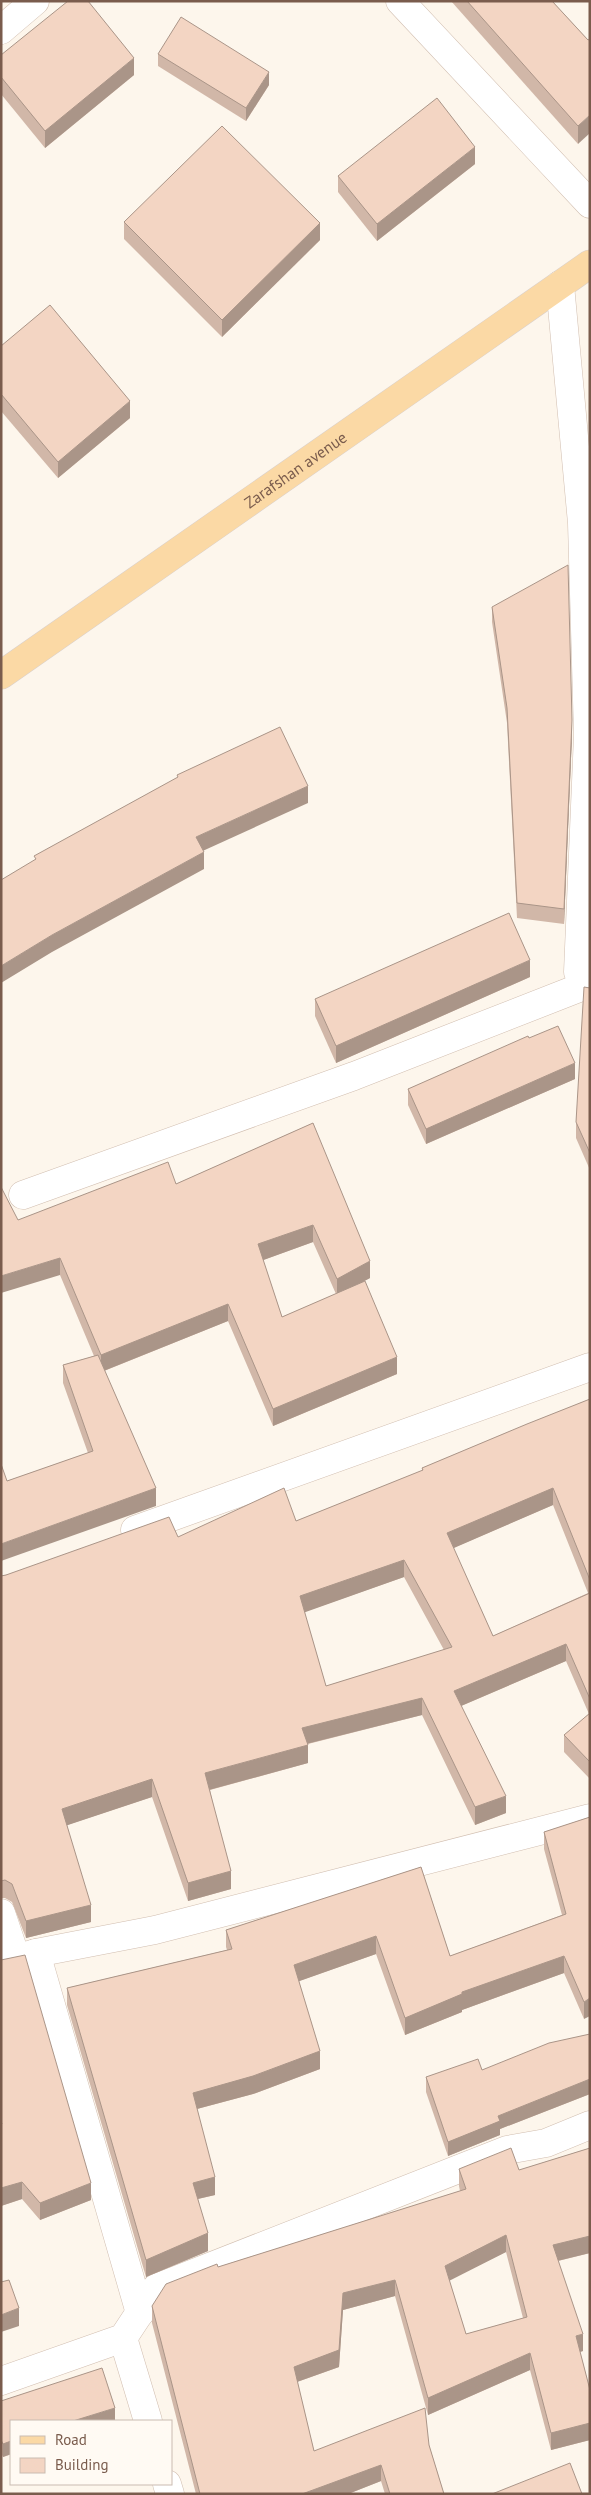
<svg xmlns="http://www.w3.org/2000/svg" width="591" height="2495" font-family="'PT Sans',sans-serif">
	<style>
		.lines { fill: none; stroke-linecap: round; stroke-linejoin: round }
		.minor-casing { stroke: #d1beb0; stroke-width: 29 }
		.major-casing { stroke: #dad1cd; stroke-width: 29 }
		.minor { stroke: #fff; stroke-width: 28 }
		.major { stroke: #fbd9a5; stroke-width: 28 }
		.wall { fill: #d1b7a8; fill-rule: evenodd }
		.shaded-wall { fill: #aa9588 }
		.building { fill: #f3d5c3; stroke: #aa9588; fill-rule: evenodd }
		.labels { text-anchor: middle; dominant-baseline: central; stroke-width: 4; stroke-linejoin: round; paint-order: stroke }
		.street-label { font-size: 16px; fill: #7a5c4d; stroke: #fffaf3 }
	</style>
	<rect width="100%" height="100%" fill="#fdf6ec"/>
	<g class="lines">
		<g class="minor-casing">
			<g id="minor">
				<path d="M400,1L590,204"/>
				<path d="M1,30L35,1"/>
				<path d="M560,285L582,523L588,735L578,972L584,986L590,989"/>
				<path d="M23,1195L354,1076L584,986"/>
				<path d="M135,1530L590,1367"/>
				<path d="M1,1913L16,1958"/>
				<path d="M36,1953L140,2313"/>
				<path d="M1,1963L36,1953L155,1930L590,1818"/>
				<path d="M123,2338L148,2421"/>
				<path d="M1,2381L123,2338L156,2288L507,2150L546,2143L590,2125"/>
				<path d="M167,2484L170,2494"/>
			</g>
		</g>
		<g class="major-casing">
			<g id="major">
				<path id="s1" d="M1,675L590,264"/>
			</g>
		</g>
		<use href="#minor" class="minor"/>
		<use href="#major" class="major"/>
	</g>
	<g class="wall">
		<path d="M451,1H552L588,40L578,144Z"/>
		<path d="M158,54L269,85L246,121L158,66Z"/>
		<path d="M1,55L134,75L45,148L1,94Z"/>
		<path d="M475,164L377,241L338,192V176Z"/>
		<path d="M124,222L320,240L222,337L124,239Z"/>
		<path d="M1,346L130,418L58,478L1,411Z"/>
		<path d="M492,607L572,735L564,924L517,918L507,723L492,622Z"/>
		<path d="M530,977L336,1063L315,1016V999Z"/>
		<path d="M590,988V1170L576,1138V1122Z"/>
		<path d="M529,1038L575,1079L426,1144L408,1105V1089Z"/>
		<path d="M313,1123L370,1278L360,1283L397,1374L273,1426L228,1321L104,1371L156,1506L7,1481L88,1453L63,1383V1365L94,1356L60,1275L18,1220L176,1184ZM313,1242L336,1294L282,1317L263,1260Z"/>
		<path d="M590,1399V1779L564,1752V1735L589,1714L566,1661L461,1706L506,1813L475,1825L422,1715L308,1744V1763L210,1790L231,1889L188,1901L152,1797L67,1825L91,1922L26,1938L12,1902L5,1898H1V1576L178,1537L296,1521L422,1471V1468ZM553,1505L588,1593L493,1636L453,1548ZM404,1577L444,1650L326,1686L304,1612Z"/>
		<path d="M590,1817L584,2019L564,1973L462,2010V2012L405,2035L376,1954L299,1981L320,2069L253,2094L197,2109L215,2195L198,2199L208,2251L146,2277L67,2005V1988L227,1950L226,1947V1930L421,1867L450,1956L562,1915L544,1849V1832Z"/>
		<path d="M1,1960L91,2200L40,2220L22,2199L1,2206Z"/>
		<path d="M590,2034V2094L500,2129V2135L448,2156L426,2092V2077L482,2070Z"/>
		<path d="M590,2148V2253L558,2261L583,2351L580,2352L590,2390V2440L551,2450L530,2370L428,2415L395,2296L343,2310L339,2367L297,2382L314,2451L429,2445L444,2494H385L381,2481L348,2494H196L152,2323V2306L218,2267L460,2191L459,2186V2169L519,2170ZM506,2252L523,2318L466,2334L449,2280Z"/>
		<path d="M1,2401L115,2421L3,2457L1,2453Z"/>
	</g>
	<g class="shaded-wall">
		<path d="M134,58V75L45,148V131Z"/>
		<path d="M269,72V85L246,121V108Z"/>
		<path d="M590,115V133L578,144V126Z"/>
		<path d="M475,147V164L377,241V224Z"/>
		<path d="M320,223V240L222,337V320Z"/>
		<path d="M130,401V418L58,478V462Z"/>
		<path d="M572,720V735L564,924V909Z"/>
		<path d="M308,786V803L196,854V837Z"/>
		<path d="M204,852V869L52,952L1,983V966L52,935Z"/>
		<path d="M530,960V977L336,1063V1046Z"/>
		<path d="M575,1063V1079L426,1144V1129Z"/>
		<path d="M313,1225V1242L258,1262V1244Z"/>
		<path d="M60,1258V1275L1,1293V1276Z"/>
		<path d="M370,1261V1278L337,1296V1279Z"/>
		<path d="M228,1304V1321L101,1372V1355Z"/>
		<path d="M397,1357V1374L273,1426V1409Z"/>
		<path d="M156,1488V1506L1,1561V1544Z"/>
		<path d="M553,1488V1505L447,1551V1533Z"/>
		<path d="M404,1560V1577L300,1614V1596Z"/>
		<path d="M566,1644V1661L454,1709V1691Z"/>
		<path d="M422,1698V1715L302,1745V1728Z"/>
		<path d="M308,1745V1763L205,1791V1773Z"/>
		<path d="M152,1779V1797L62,1827V1809Z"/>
		<path d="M506,1796V1813L475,1825V1807Z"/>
		<path d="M231,1871V1889L188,1901V1883Z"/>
		<path d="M91,1905V1922L26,1938V1921Z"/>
		<path d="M376,1936V1954L294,1983V1965Z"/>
		<path d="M564,1956V1973L462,2010V2012L405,2035V2018L462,1992Z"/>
		<path d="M590,1998V2016L584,2019V2002Z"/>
		<path d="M320,2051V2069L253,2094L193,2110V2093Z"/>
		<path d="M590,2079V2094L500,2129V2135L448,2156V2142L498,2116Z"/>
		<path d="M215,2177V2195L193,2200V2183Z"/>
		<path d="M22,2182V2199L1,2206V2188Z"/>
		<path d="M91,2183V2200L40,2220V2203Z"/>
		<path d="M208,2233V2251L146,2277V2260Z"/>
		<path d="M506,2235V2252L445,2283V2266Z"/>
		<path d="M590,2236V2253L553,2262V2245Z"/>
		<path d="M395,2280V2296L343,2310L339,2367L294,2383V2367L343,2293Z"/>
		<path d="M19,2308V2326L1,2332V2315Z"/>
		<path d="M583,2334V2351L576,2353V2336Z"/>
		<path d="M530,2353V2370L428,2415V2398Z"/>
		<path d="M115,2408V2421H73Z"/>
		<path d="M590,2423V2440L551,2450V2433Z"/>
		<path d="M11,2441V2454L3,2457V2444Z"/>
		<path d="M381,2465V2481L348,2494H302Z"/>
	</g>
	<g class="building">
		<path d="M68,1H88L134,58L45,131L1,77V55Z"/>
		<path d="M467,1H552L588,40L590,39V115L578,126Z"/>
		<path d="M181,17L269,72L246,108L158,54Z"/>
		<path d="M437,98L475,147L377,224L338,176Z"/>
		<path d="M222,126L320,223L222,320L124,222Z"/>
		<path d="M50,305L130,401L58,462L1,394V346Z"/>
		<path d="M568,565L572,720L564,909L517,903L507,708L492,607Z"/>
		<path d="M280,727L308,786L196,837L204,852L52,935L1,966V880L36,859L34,856L178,777L177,775Z"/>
		<path d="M509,913L530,960L336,1046L315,999Z"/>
		<path d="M584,987L590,988V1153L576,1122Z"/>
		<path d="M558,1026L575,1063L426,1129L408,1089L528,1036L529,1038Z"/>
		<path d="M313,1123L370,1261L337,1279L313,1225L258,1244L282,1317L365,1281L397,1357L273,1409L228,1304L101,1355L60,1258L1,1276V1187L18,1220L168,1162L176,1184Z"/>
		<path d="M98,1355L156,1488L1,1544V1464L7,1481L93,1451L63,1365Z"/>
		<path d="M590,1399V1580L553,1488L447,1533L493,1636L590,1593V1699L566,1644L454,1691L506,1796L475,1807L422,1698L302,1728L308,1745L205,1773L231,1871L188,1883L152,1779L62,1809L91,1905L26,1921L12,1884L5,1880L1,1881V1576L6,1575L169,1517L178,1537L284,1488L296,1521L423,1470L422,1468L527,1424ZM404,1560L452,1647L326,1686L300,1596Z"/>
		<path d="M590,1713V1762L564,1735Z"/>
		<path d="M590,1817V1998L584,2002L564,1956L462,1992V1994L405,2018L376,1936L294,1965L320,2051L253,2076L193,2093L215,2177L193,2183L208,2233L146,2260L67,1988L232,1949L226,1930L421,1867L450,1956L566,1914L544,1832Z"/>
		<path d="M25,1955L91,2183L40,2203L22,2182L1,2188V2125L2,2124L1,2121V1960Z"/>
		<path d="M590,2034V2079L498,2116L500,2121L448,2142L426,2077L478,2059L482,2070L549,2043Z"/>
		<path d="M511,2148L519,2170L590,2148V2236L553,2245L583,2334L576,2336L590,2390V2423L551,2433L530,2353L428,2398L395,2280L343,2293L339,2350L294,2367L314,2451L425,2408L429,2445L444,2494H390L381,2465L302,2494H200L152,2306L166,2284L217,2264L218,2267L466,2189L459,2169ZM506,2235L527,2317L466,2334L445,2266Z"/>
		<path d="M9,2280L19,2308L1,2315V2282Z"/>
		<path d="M102,2368L115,2408L73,2421H11V2441L3,2444L1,2440V2401Z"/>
		<path d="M570,2463L582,2494H492Z"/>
	</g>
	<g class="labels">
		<g class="street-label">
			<text stroke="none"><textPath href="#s1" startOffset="359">Zarafshan avenue</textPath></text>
		</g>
	</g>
	<rect width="591" height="2495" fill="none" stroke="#7a5c4d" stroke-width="5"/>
	<rect x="10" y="2420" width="162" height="65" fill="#fffaf3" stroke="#cabbb1"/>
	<rect x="20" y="2436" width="25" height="8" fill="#fbd9a5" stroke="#cabbb1"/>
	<text x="55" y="2445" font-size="15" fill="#7a5c4d">Road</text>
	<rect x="20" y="2458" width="25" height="15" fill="#f3d5c3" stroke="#cabbb1"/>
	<text x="55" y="2470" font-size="15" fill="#7a5c4d">Building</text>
</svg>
